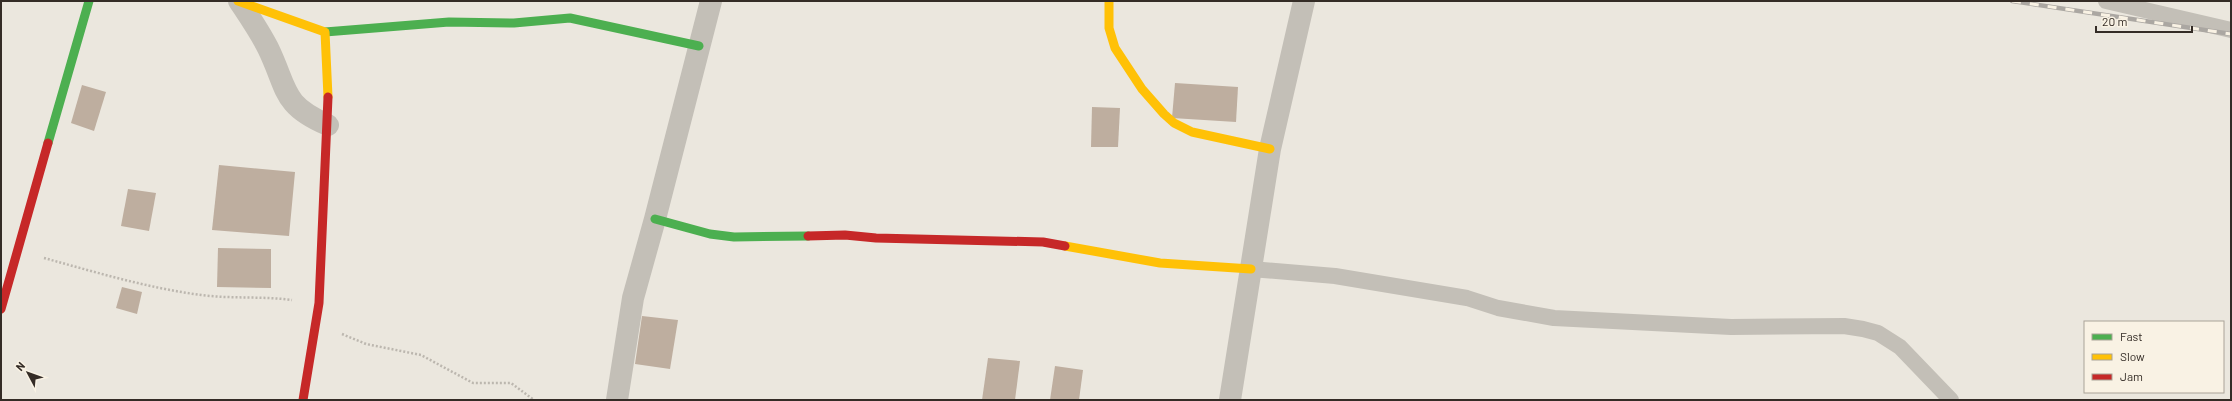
<svg xmlns="http://www.w3.org/2000/svg" width="2232" height="401" font-family="Barlow,sans-serif">
	<style>
		.building { fill: #beae9f }
		.lines { fill: none; stroke-linecap: round; stroke-linejoin: round }
		.path { stroke: #bcb7af; stroke-width: 2.5; stroke-dasharray: 2 2; stroke-linecap: butt }
		.lane { stroke: #c3bfb7; stroke-width: 16 }
		.street { stroke: #c3bfb7; stroke-width: 22 }
		.fast { stroke: #4caf50; stroke-width: 9 }
		.slow { stroke: #ffc107; stroke-width: 9 }
		.jam { stroke: #c62828; stroke-width: 9 }
		.rail-casing { stroke: #aba7a2; stroke-width: 4.5 }
		.rail { stroke: #f9f2e4; stroke-width: 3; stroke-dasharray: 9; stroke-linecap: butt }
	</style>
	<rect width="100%" height="100%" fill="#ebe7de"/>
	<g class="building">
		<path d="M1175,83L1238,87L1236,122L1172,118Z"/>
		<path d="M82,85L106,92L94,131L71,123Z"/>
		<path d="M1092,107L1120,108L1118,147H1091Z"/>
		<path d="M219,165L295,172L289,236L212,230Z"/>
		<path d="M128,189L156,193L149,231L121,226Z"/>
		<path d="M218,248L271,249V288L217,287Z"/>
		<path d="M122,287L142,292L137,314L116,308Z"/>
		<path d="M642,316L678,320L670,369L635,364Z"/>
		<path d="M988,358L1020,361L1015,400H982Z"/>
		<path d="M1055,366L1083,370L1079,400H1050Z"/>
	</g>
	<g class="lines">
		<g class="path">
			<path d="M44,258C95,272 148,288 201,295C232,299 262,296 292,300"/>
			<path d="M342,334L366,344L421,355L473,383H511L534,400"/>
		</g>
		<g class="lane">
			<path d="M2106,1L2231,30"/>
			<path d="M1251,269L1335,276L1467,298L1498,308L1554,318L1731,327L1844,326L1863,329L1878,333L1900,347L1951,400"/>
		</g>
		<g class="street">
			<path d="M239,1C249,16 260,32 268,48C288,89 281,105 328,125"/>
			<path d="M617,400L633,298L655,219L711,1"/>
			<path d="M1230,400L1270,149L1304,1"/>
		</g>
		<g class="fast">
			<path d="M325,32L449,22L514,23L570,18L699,46"/>
			<path d="M48,143L89,1"/>
			<path d="M655,219L710,234L734,237L808,236"/>
		</g>
		<g class="slow">
			<path d="M238,1L325,32L328,97"/>
			<path d="M1109,1V28L1115,48L1142,89L1164,114L1174,123L1192,132L1270,149"/>
			<path d="M1065,246L1160,263L1251,269"/>
		</g>
		<g class="jam">
			<path d="M808,236L845,235L876,238L1043,242L1065,246"/>
			<path d="M1,309L48,143"/>
			<path d="M303,400L319,303L328,97"/>
		</g>
		<g class="rail-casing">
			<path id="rail" d="M2012,1L2231,34"/>
		</g>
		<use href="#rail" class="rail"/>
	</g>
	<rect width="2232" height="401" fill="none" stroke="#342c26" stroke-width="4"/>
	<rect x="2084" y="321" width="140" height="72" fill="#f9f2e4" stroke="#aaa398"/>
	<rect x="2092" y="334" width="20" height="6" fill="#4caf50" stroke="#aaa398"/>
	<text x="2120" y="341" font-size="12" fill="#342c26">Fast</text>
	<rect x="2092" y="354" width="20" height="6" fill="#ffc107" stroke="#aaa398"/>
	<text x="2120" y="361" font-size="12" fill="#342c26">Slow</text>
	<rect x="2092" y="374" width="20" height="6" fill="#c62828" stroke="#aaa398"/>
	<text x="2120" y="381" font-size="12" fill="#342c26">Jam</text>
	<g transform="translate(28 373) rotate(311)" stroke="#f9f2e4" stroke-width="3" paint-order="stroke">
	<path d="M0-3L7 15L0 10L-7 15Z" fill="#342c26"/>
	<text y="-6" font-size="11" font-weight="bold" text-anchor="middle" fill="#342c26">N</text>
	</g>
	<path d="M2096 26v6h96v-6" fill="none" stroke="#342c26" stroke-width="2"/>
	<text x="2102" y="26" font-size="12" fill="#342c26" stroke="#f9f2e4" stroke-width="3" paint-order="stroke">20 m</text>
</svg>
